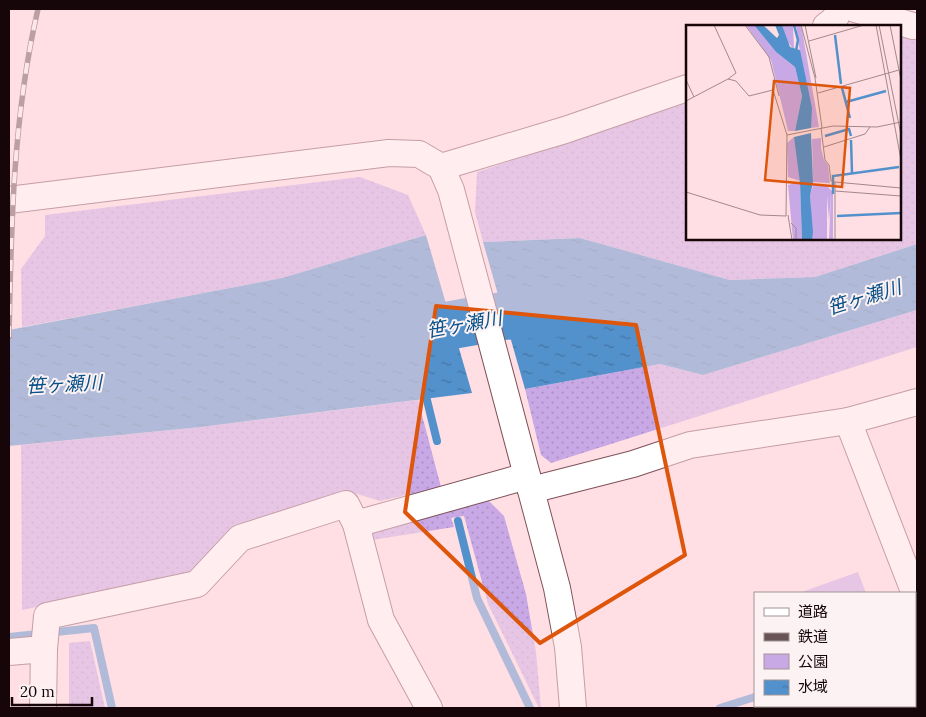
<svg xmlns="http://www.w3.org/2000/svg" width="926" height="717" font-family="Lora,'Noto Sans JP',serif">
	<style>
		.green { fill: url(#green-dots) }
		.pitch { fill: #c9a8e6 }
		.water { fill: url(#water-ripples) }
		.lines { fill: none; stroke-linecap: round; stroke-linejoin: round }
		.stream { stroke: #5391cc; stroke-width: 8 }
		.river { stroke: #5391cc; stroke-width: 48 }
		.minor-casing { stroke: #7e5159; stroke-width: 28 }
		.minor { stroke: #fff; stroke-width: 26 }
		.rail-casing { stroke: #685356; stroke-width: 5.5 }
		.rail { stroke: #fdf2f3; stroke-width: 4; stroke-dasharray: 11; stroke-linecap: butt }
		.marked { fill: none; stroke: #de550c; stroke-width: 4; stroke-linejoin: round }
		.labels { text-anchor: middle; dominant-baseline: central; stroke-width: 4; stroke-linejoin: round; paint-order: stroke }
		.water-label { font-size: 19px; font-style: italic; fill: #085189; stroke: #fdf2f3 }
		.inset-river { fill: none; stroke: #5391cc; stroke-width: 2.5 }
		.inset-road { fill: none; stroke: #a2888c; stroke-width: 1 }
		.view { fill: #de550c; fill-opacity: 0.15; stroke: #de550c; stroke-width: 2.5 }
		.inset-edge { fill: none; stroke: #160609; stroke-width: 2.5 }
	</style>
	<defs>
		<pattern id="green-dots" width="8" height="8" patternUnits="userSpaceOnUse" patternTransform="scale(1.25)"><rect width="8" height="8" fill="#c9a8e6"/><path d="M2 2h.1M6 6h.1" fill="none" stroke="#ac8fc4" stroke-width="1.8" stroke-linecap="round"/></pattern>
		<pattern id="water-ripples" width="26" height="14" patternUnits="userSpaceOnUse" patternTransform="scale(1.25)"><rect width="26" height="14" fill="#5391cc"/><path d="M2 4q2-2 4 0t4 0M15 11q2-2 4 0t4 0" fill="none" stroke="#4474a4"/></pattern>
	</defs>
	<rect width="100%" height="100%" fill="#ffdfe3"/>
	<g class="green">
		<path d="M917,33V244L815,277L730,280L580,238L483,242L475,212L477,172L687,103V239H900V38Z"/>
		<path d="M360,177L408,195L426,235L282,278L22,327L21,269L45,236V215Z"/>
		<path d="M917,310V347L551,463L541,455L525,389L660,364L703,375Z"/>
		<path d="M418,400L441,487L380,501L348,491L231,527L192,575L22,610L21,445L201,427Z"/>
		<path d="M485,497L504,516L526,594L536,652L541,708H539L488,604L464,516L451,518L454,527L372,540L369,533Z"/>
		<path d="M90,641L105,708H69V643Z"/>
	</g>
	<path class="pitch" d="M858,572L866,593H799Z"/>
	<g class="water">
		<path d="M426,235L472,393L201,427L9,446V330L282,278Z"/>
		<path d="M580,238L730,280L815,277L917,244V310L703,375L660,364L525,389L483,242Z"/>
	</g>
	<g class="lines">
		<g class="stream">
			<path d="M425,392L437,441"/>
			<path d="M458,521L477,598L530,708"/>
			<path d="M9,637L94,628L112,708"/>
			<path d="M915,642L917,641"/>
			<path d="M797,706L798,708"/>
			<path d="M720,708L755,697"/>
		</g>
		<path class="river" d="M389,336L503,316L568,312"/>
		<g class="minor-casing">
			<g id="minor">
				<path d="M855,9L913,26"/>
				<path d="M826,26L834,20L840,9"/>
				<path d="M441,167L565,130L687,88"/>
				<path d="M9,200L389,153L419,154L441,167L451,190L557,588L568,647L573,708"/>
				<path d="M848,421L917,599"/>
				<path d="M531,490L633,464L690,445L848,421L917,402"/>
				<path d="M356,524L527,476"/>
				<path d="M44,649L47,616L197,584L240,538L346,504L356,524L381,620L429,708"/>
				<path d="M9,652L44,649L43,708"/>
			</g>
		</g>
		<use href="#minor" class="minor"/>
		<g class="rail-casing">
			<path id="rail" d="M9,337C11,227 13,116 38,9"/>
		</g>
		<use href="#rail" class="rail"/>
	</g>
	<path d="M0 0H926V717H0ZM436,306L636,325L685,555L540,643L405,512Z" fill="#ffdfe3" fill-opacity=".55" fill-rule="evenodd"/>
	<path class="marked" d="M436,306L636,325L685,555L540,643L405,512Z"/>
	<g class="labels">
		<g class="water-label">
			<text transform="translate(864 297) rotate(-17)">笹ヶ瀬川</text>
			<text transform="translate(464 324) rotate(-10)">笹ヶ瀬川</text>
			<text transform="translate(64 384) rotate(-3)">笹ヶ瀬川</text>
		</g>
	</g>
	<g transform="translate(686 25)">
		<rect width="215" height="215" fill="#ffdfe3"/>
		<path d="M60,0H68L90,27L109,42L116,71L109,106H102L85,35ZM96,0H107L108,25L101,16ZM110,0H114L116,5L133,102L125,103ZM108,112L111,128L114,156L102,152L101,118ZM135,113V123L138,135L142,140L144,158L127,157L126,114ZM109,158H114L116,215H107L102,160ZM127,160L141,161L147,167V215H143L145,168L143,196L141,170V215H126L124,171Z" fill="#c9a8e6"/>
		<path d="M68,0H77L91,13L93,10L89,0H96L104,22L114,25L126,83L125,103L109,106L116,71L109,42L90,27ZM125,108L127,157L124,171L127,207L126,215H116L114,158L108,112Z" fill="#5391cc"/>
		<path class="inset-river" d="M108,0L112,15L110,26M149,10L155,59M156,63L164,93M160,77L200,66M139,111L163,104L165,111M165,115L166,148M147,169V151L213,142M151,191L215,188"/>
		<path class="inset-road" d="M28,0L50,48L42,54M59,0L83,32L93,71M115,0L129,53L136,103M119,0L130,53M190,0L215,135M193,0L215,110M204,0L215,55M123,16L178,0M0,55L8,72M132,68L213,45M0,76L42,54L50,56L63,71L87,65L101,110M135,103L139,135L143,140L145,156L149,157M138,122L179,109L184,102M149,166L215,171M0,167L74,190L100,191L101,110L147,101L191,102L215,97M102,190L106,215M105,198L110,203V215M149,215V157L215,163"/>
		<path class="view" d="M88,56L164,63L156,162L79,155Z"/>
		<rect width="215" height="215" class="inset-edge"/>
	</g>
	<rect width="926" height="717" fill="none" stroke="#160609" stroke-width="20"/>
	<rect x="754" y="592" width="162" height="115" fill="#fdf2f3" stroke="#a19495"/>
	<rect x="764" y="608" width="25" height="8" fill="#ffffff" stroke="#a19495"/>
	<text x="798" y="617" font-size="15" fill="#160609">道路</text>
	<rect x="764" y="633" width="25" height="8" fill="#685356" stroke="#a19495"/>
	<text x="798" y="642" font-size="15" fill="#160609">鉄道</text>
	<rect x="764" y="654" width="25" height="15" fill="#c9a8e6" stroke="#a19495"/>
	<text x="798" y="667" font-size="15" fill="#160609">公園</text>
	<rect x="764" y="680" width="25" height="15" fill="url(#water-ripples)" stroke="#a19495"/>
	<text x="798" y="692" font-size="15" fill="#160609">水域</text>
	<path d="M12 697v8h80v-8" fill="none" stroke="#160609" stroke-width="2.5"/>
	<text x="20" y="697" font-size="15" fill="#160609" stroke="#fdf2f3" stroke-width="4" paint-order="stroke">20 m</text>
</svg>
